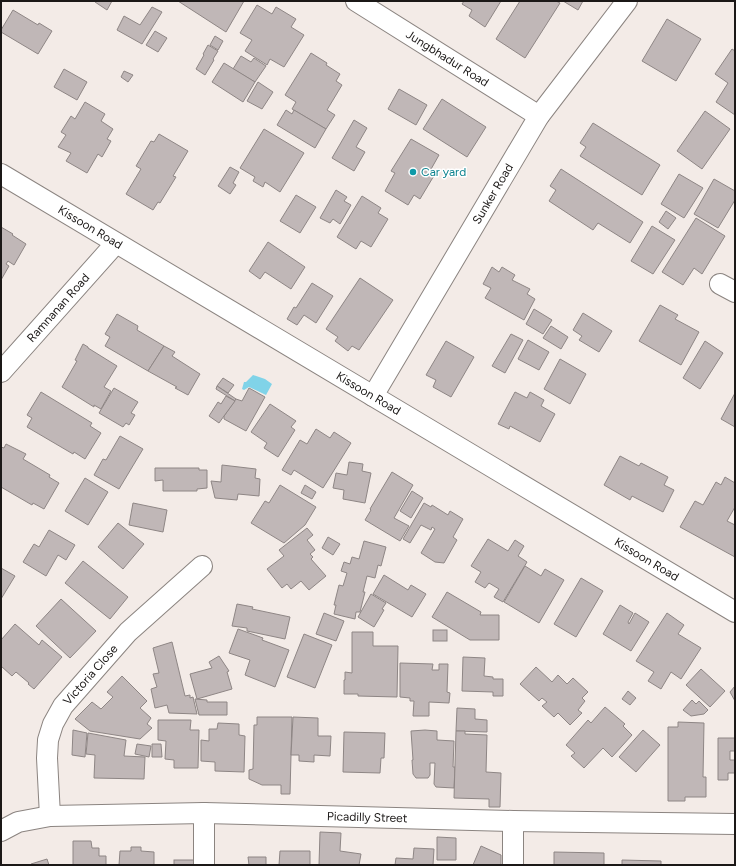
<svg xmlns="http://www.w3.org/2000/svg" width="736" height="866" font-family="Figtree,sans-serif">
	<style>
		.water { fill: #80d3e8 }
		.building { fill: #c0b7b7; stroke: #8e8685 }
		.lines { fill: none; stroke-linecap: round; stroke-linejoin: round }
		.street-casing { stroke: #8b8480; stroke-width: 22 }
		.street { stroke: #fff; stroke-width: 20 }
		.culture-dot { fill: #0f9aa8; stroke: #fff; stroke-width: 1.5 }
		.labels { text-anchor: middle; dominant-baseline: central; stroke-width: 3; stroke-linejoin: round; paint-order: stroke }
		.street-label { font-size: 12px; fill: #1b1817; stroke: #fff }
		.culture-label { font-size: 12px; fill: #0d838f; stroke: #fff; text-anchor: start }
	</style>
	<rect width="100%" height="100%" fill="#f3ebe7"/>
	<path class="water" d="M253,375L265,379L272,384L266,395L249,387L244,390L242,389L244,382H246Z"/>
	<g class="building">
		<path d="M96,1H112L107,10L95,2Z"/>
		<path d="M178,1H244L226,32Z"/>
		<path d="M464,1H501L485,27L469,16L472,10L462,4Z"/>
		<path d="M520,1H556L560,3L525,58L496,39Z"/>
		<path d="M563,1H583L578,10Z"/>
		<path d="M257,5L272,14L276,7L296,19L291,27L304,35L284,67L270,59L267,65L245,51L252,40L240,33Z"/>
		<path d="M152,7L162,12L142,44L117,30L124,16L140,25Z"/>
		<path d="M13,10L38,25L39,23L52,31L38,54L1,32V30Z"/>
		<path d="M667,19L701,39L676,81L642,61Z"/>
		<path d="M155,31L167,38L158,52L146,45Z"/>
		<path d="M215,36L223,41L218,50L210,45Z"/>
		<path d="M208,45L218,51L213,59L214,60L205,75L196,69L204,55L203,54Z"/>
		<path d="M732,49L735,51V115L716,102L728,83L715,74Z"/>
		<path d="M311,53L327,63L326,65L340,74L336,81L342,85L327,110L335,115L326,129L292,109L296,102L285,95Z"/>
		<path d="M241,56L251,62L254,58L266,66L255,82L233,69Z"/>
		<path d="M224,63L255,82L243,102L212,82Z"/>
		<path d="M64,69L87,82L77,100L54,87Z"/>
		<path d="M124,71L133,75L128,82L121,77Z"/>
		<path d="M258,82L273,92L262,109L247,101Z"/>
		<path d="M399,89L427,105L416,125L388,109Z"/>
		<path d="M442,99L486,127L467,157L423,129Z"/>
		<path d="M85,102L105,114L101,121L113,129L107,139L111,141L102,157L98,154L87,173L66,161L71,153L58,147L66,135L61,132L71,116L75,119Z"/>
		<path d="M286,110L292,114L294,110L326,129L315,148L277,125Z"/>
		<path d="M705,111L730,129L702,169L677,151Z"/>
		<path d="M354,120L367,128L356,147L365,152L354,171L332,158Z"/>
		<path d="M593,123L660,165L642,195L580,156L586,147L580,143Z"/>
		<path d="M264,129L304,153L280,192L265,182L263,187L253,181L255,177L240,168Z"/>
		<path d="M159,134L188,151L173,176L176,177L160,203L158,202L153,210L126,194L141,169L136,166L151,141L154,142Z"/>
		<path d="M411,139L439,155L430,171L435,174L420,199L414,195L408,205L385,191L395,173L391,171Z"/>
		<path d="M230,167L239,172L233,183L236,185L230,194L218,186Z"/>
		<path d="M561,169L643,222L630,243L598,223L593,230L549,201L556,190L550,186Z"/>
		<path d="M679,174L703,188L684,218L661,204Z"/>
		<path d="M714,179L735,191V200L718,228L694,214Z"/>
		<path d="M336,190L347,197L344,201L351,205L340,224L333,219L330,223L320,218Z"/>
		<path d="M296,195L316,207L300,233L280,221Z"/>
		<path d="M362,196L381,208L378,213L388,219L371,247L361,241L356,249L337,237Z"/>
		<path d="M666,211L676,218L668,229L659,222Z"/>
		<path d="M696,218L725,236L702,274L694,268L683,285L662,272Z"/>
		<path d="M652,226L675,240L653,274L631,261Z"/>
		<path d="M1,227L13,234L12,235L26,244L14,265L8,261L6,264L9,266L1,280Z"/>
		<path d="M268,242L305,267L291,289L265,272L260,279L249,271Z"/>
		<path d="M492,267L499,272L502,267L515,275L512,280L530,289L527,294L535,299L524,320L485,298L491,288L483,284Z"/>
		<path d="M360,278L393,300L359,350L352,346L348,351L335,341L338,337L326,329Z"/>
		<path d="M312,283L333,296L316,323L304,315L297,325L287,319L294,307L296,308Z"/>
		<path d="M660,305L678,315L675,319L699,332L681,365L639,341Z"/>
		<path d="M534,309L552,320L543,334L526,324Z"/>
		<path d="M583,313L612,331L599,352L579,340L582,336L573,330Z"/>
		<path d="M117,314L138,326L137,330L164,346L148,371L105,346L110,337L105,334Z"/>
		<path d="M551,326L568,337L561,349L543,338Z"/>
		<path d="M511,334L523,340L505,373L492,366Z"/>
		<path d="M528,340L549,352L539,370L518,359Z"/>
		<path d="M446,341L474,357L451,397L433,387L436,380L426,375Z"/>
		<path d="M705,341L723,353L700,389L683,378Z"/>
		<path d="M83,344L88,347V348L117,366L104,387L111,391L101,409L94,405V407L62,387L77,361L75,360Z"/>
		<path d="M164,346L175,352L172,356L200,374L188,395L175,388L177,387L148,371Z"/>
		<path d="M560,359L586,374L570,404L544,389Z"/>
		<path d="M223,378L234,385L228,393L217,386Z"/>
		<path d="M217,386L236,399L235,401L216,389Z"/>
		<path d="M114,388L138,402L131,413L135,415L129,425L126,423L123,427L99,413Z"/>
		<path d="M249,388L265,397L246,431L224,419V416L236,399L242,401Z"/>
		<path d="M41,392L92,423L90,426L101,433L85,459L74,452L73,454L27,427L32,418L27,415Z"/>
		<path d="M515,392L527,398L530,392L544,400L541,406L555,414L540,442L510,426L509,429L498,424Z"/>
		<path d="M735,393V427L721,419Z"/>
		<path d="M226,396L235,401L224,416L219,423L209,416L218,402L221,404Z"/>
		<path d="M270,404L296,421L291,427L295,430L278,457L264,448L267,443L251,432Z"/>
		<path d="M316,429L330,438L334,432L351,443L323,488L294,470L291,475L282,470L300,440L307,444Z"/>
		<path d="M120,436L143,449L119,489L94,475L103,459L106,460Z"/>
		<path d="M6,444L26,454L23,459L50,475L49,477L59,483L44,509L33,503L32,505L1,487V447L4,448Z"/>
		<path d="M620,456L639,466L641,463L668,477L664,485L674,490L663,512L632,496L630,500L604,485Z"/>
		<path d="M349,462L363,464L362,471L371,473L365,503L343,499L344,490L333,488L336,473L347,475Z"/>
		<path d="M222,465L256,469L255,478L260,479L259,496L238,494L237,500L215,498L211,481L221,482Z"/>
		<path d="M155,468H199V470H207V488L197,489V491H163V480L155,481Z"/>
		<path d="M392,472L413,485L394,518L409,526L400,541L365,520L371,510L370,509Z"/>
		<path d="M725,477L735,483V507L727,521L735,525V557L680,527L695,501L703,505L716,482L721,485Z"/>
		<path d="M85,478L108,492L88,525L65,511Z"/>
		<path d="M280,485L316,507L305,525L284,543L251,523L265,501L269,503Z"/>
		<path d="M305,485L316,492L312,499L301,493Z"/>
		<path d="M412,491L423,498L411,518L400,511Z"/>
		<path d="M133,503L167,510L163,532L129,525Z"/>
		<path d="M424,503L431,507L432,505L448,515L450,511L463,519L453,537L457,540L444,563L435,562L421,553L435,529L432,527L431,530L421,525L410,543L403,539Z"/>
		<path d="M118,523L144,544L123,569L98,547Z"/>
		<path d="M307,528L313,535L307,540L315,550L310,554L313,557L311,559L326,576L309,590L301,581L291,589L287,584L282,588L267,569L284,556L279,550Z"/>
		<path d="M49,530L75,545L66,560L58,555L46,576L23,562L34,544L39,547Z"/>
		<path d="M328,537L340,544L333,555L322,548Z"/>
		<path d="M488,539L508,551L515,540L524,546L518,556L527,562L503,602L494,597L499,589L489,583L485,588L475,582L481,572L471,566Z"/>
		<path d="M364,541L386,547L381,566L378,565L375,578L367,576L363,592H365L360,612H356L355,619L334,614L336,605H334L339,585L343,586L347,573L341,571L344,562L350,564L352,557L359,559Z"/>
		<path d="M83,561L128,597L110,619L65,583Z"/>
		<path d="M525,566L541,576L545,569L564,580L539,623L504,602Z"/>
		<path d="M1,568L15,576L1,599Z"/>
		<path d="M384,575L408,590L411,585L426,594L412,617L373,594Z"/>
		<path d="M581,578L603,591L576,637L554,624Z"/>
		<path d="M447,592L481,612L480,615H499V640H470L432,617Z"/>
		<path d="M371,594L386,603L382,609L384,610L374,627L358,617Z"/>
		<path d="M61,599L96,631L70,658L36,626Z"/>
		<path d="M237,604L253,607L252,609L290,617L285,639L247,631V628L232,626Z"/>
		<path d="M620,605L633,613L628,622L629,624L635,613L649,622L631,651L603,634Z"/>
		<path d="M324,613L344,621L336,641L316,634Z"/>
		<path d="M667,613L684,625L678,634L701,648L681,679L671,672L661,689L648,681L654,672L636,661Z"/>
		<path d="M15,624L39,645L42,640L62,657L34,689L28,684L29,683L16,672L12,676L1,666V640Z"/>
		<path d="M238,629L263,638L262,640L289,650L275,687L245,675L250,660L229,653Z"/>
		<rect x="433" y="630" width="14" height="11"/>
		<path d="M352,632H373V646H398L397,697L358,696V694H344V680H345V672L352,673Z"/>
		<path d="M304,634L332,645L315,688L287,677Z"/>
		<path d="M172,642L185,696L190,695V698L193,697L197,714L169,713L167,705L155,708L151,689L157,687L153,674L159,673L153,648Z"/>
		<path d="M219,656L229,671L227,672L232,689L197,699L190,674L212,668L209,662Z"/>
		<path d="M463,657L485,658L484,676L493,677V679H503V696H493V692L462,691Z"/>
		<path d="M400,663L433,664L432,670H439V664H448L447,692L450,693L449,703L429,702V716H413L414,701H410V698L400,697Z"/>
		<path d="M536,667L552,682L558,675L567,684L573,678L588,692L582,698L585,701L578,710L582,713L570,725L558,713L554,717L542,706L547,702L542,698L539,701L520,684Z"/>
		<path d="M701,669L725,691L710,707L686,685Z"/>
		<path d="M122,676L147,701L140,708L151,718L147,724L152,728L140,739L90,731L75,719L92,702L101,709L113,697L107,692Z"/>
		<path d="M735,686V701L730,692Z"/>
		<path d="M628,691L636,698L630,705L622,699Z"/>
		<path d="M195,699L207,700V702H227V715H199Z"/>
		<path d="M692,700L696,704L699,701L708,710L704,714L691,716L683,710Z"/>
		<path d="M605,707L625,724L623,726L632,735L612,757L603,748L584,768L571,756L575,753L566,745L588,720L591,723Z"/>
		<path d="M457,708L475,709V719L487,720V732L456,731Z"/>
		<path d="M257,717H292L290,794H281V785H262L249,779V770L253,769L254,725H257Z"/>
		<path d="M293,717L318,718V736H331L330,756L314,755V762L299,761V755H291Z"/>
		<path d="M158,720H191L190,730H199L198,768H174V760L165,759L166,741L158,740Z"/>
		<path d="M678,722L704,723L703,777H706V797H685V801H668V727H678Z"/>
		<path d="M218,723L239,724V735L245,736L244,772L215,771V762L201,761V740L209,741V729H217Z"/>
		<path d="M73,730L87,733L85,757L72,755Z"/>
		<path d="M425,730L437,731V740L454,741L453,767H455L454,788L436,787L434,784L435,763H430V775L428,778H416L413,774L412,760H413L411,731Z"/>
		<path d="M643,730L660,745L636,772L619,757Z"/>
		<path d="M456,731H465V734L487,735L486,772L501,773L500,807H489V799L454,798Z"/>
		<path d="M344,732L385,733L384,758H381L380,773L343,772Z"/>
		<path d="M88,733L126,740L124,756L145,757L144,779L94,778L95,755L86,754Z"/>
		<path d="M718,738H735V751H730V760H735V773H728V780H718Z"/>
		<path d="M137,744L151,746L149,757L135,754Z"/>
		<path d="M152,744H161L162,757H152Z"/>
		<path d="M320,832L341,833L340,851L361,854L359,865H319Z"/>
		<path d="M437,837L456,838V860H437Z"/>
		<path d="M73,841H91L92,848H99V856H106V865H73Z"/>
		<path d="M481,846L501,855V865H473Z"/>
		<path d="M131,847H141V851L154,852V865H119L120,851H131Z"/>
		<path d="M414,848L434,849L433,865H395L396,858L413,859Z"/>
		<path d="M280,851H310V865H279Z"/>
		<path d="M554,852L604,853V865H554Z"/>
		<path d="M248,857H266V865H249Z"/>
		<path d="M47,859L49,865H32L31,864Z"/>
		<rect x="174" y="860" width="20" height="5"/>
		<path d="M622,860L661,861V865H622Z"/>
	</g>
	<g class="lines">
		<g class="street-casing">
			<g id="street">
				<path id="s1" d="M356,1L539,116"/>
				<path id="s2" d="M1,174L735,612"/>
				<path d="M720,284L735,292"/>
				<path id="s3" d="M1,372L116,243"/>
				<path id="s4" d="M373,396L539,116L627,1"/>
				<path id="s5" d="M50,816L47,758L48,740L53,724L63,706L128,632L202,566"/>
				<path d="M513,821V865"/>
				<path id="s6" d="M1,831L18,822L50,816L204,813L513,821L735,824"/>
				<path d="M204,865V813"/>
			</g>
		</g>
		<use href="#street" class="street"/>
	</g>
	<circle class="culture-dot" cx="413" cy="172" r="4"/>
	<g class="labels">
		<g class="street-label">
			<text stroke="none"><textPath href="#s1" startOffset="108">Jungbhadur Road</textPath></text>
			<text stroke="none"><textPath href="#s4" startOffset="235">Sunker Road</textPath></text>
			<text stroke="none"><textPath href="#s2" startOffset="104">Kissoon Road</textPath></text>
			<text stroke="none"><textPath href="#s3" startOffset="86">Ramnanan Road</textPath></text>
			<text stroke="none"><textPath href="#s2" startOffset="428">Kissoon Road</textPath></text>
			<text stroke="none"><textPath href="#s2" startOffset="752">Kissoon Road</textPath></text>
			<text stroke="none"><textPath href="#s5" startOffset="155">Victoria Close</textPath></text>
			<text stroke="none"><textPath href="#s6" startOffset="369">Picadilly Street</textPath></text>
		</g>
		<g class="culture-label">
			<text x="421" y="172">Car yard</text>
		</g>
	</g>
	<rect width="736" height="866" fill="none" stroke="#1b1817" stroke-width="4"/>
</svg>
